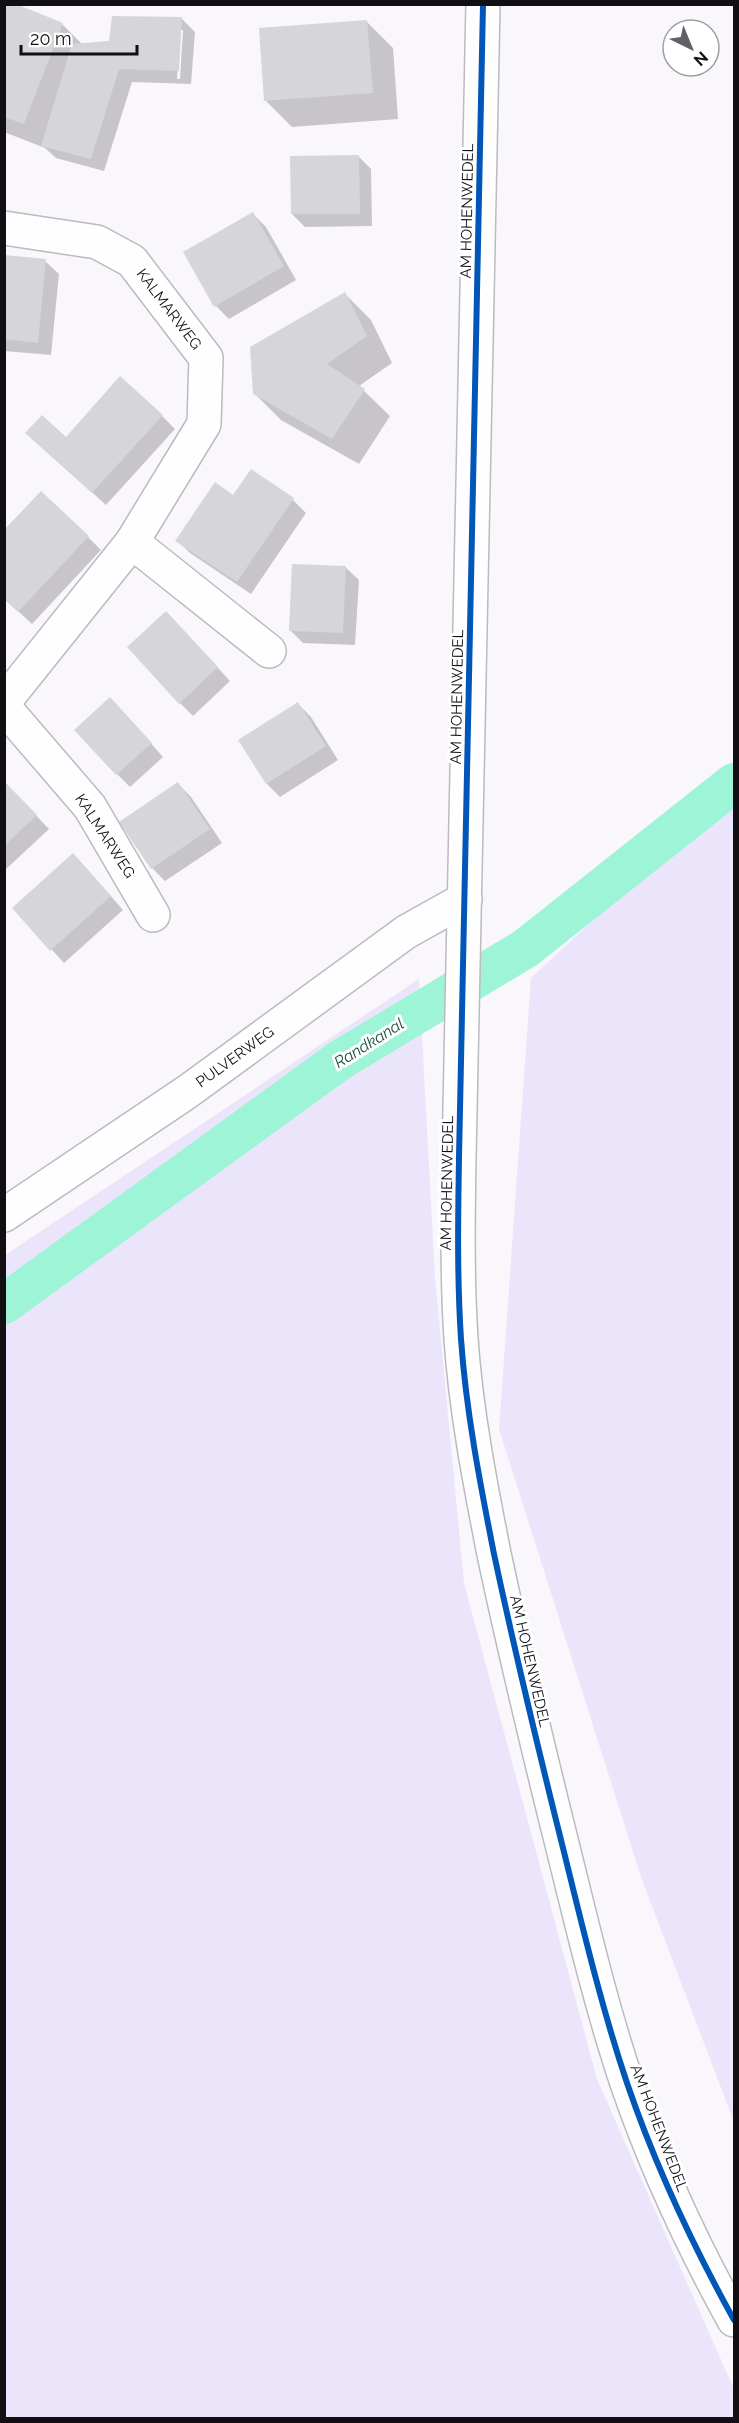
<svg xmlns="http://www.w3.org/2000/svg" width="739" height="2423" font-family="Raleway,sans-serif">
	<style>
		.green { fill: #ebe5fb }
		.shadow { fill: #0003; fill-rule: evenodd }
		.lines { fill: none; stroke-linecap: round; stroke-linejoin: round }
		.canal { stroke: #9ef4d6; stroke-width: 40 }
		.building { fill: #d6d5da }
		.minor-casing { stroke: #bcbabf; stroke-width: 36 }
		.minor { stroke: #fefeff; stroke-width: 33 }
		.cycleway-casing { stroke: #fff; stroke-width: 10 }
		.cycleway { stroke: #0057b8; stroke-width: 6 }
		.labels { text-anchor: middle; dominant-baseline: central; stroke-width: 6; stroke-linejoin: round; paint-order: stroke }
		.street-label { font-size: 15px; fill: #110f14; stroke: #fff }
		.water-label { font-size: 16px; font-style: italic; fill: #1a4e3c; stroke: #fff }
	</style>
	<rect width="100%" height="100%" fill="#f9f7fc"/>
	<g class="green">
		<path d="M734,788V2122L642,1880L499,1429L531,978Z"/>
		<path d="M419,979L435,1277L464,1583L597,2079L734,2389V2418H5V1255Z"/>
	</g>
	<g class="shadow">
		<path d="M4,4L62,24L83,45L110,43L182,19L195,32L191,84L132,82L104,171L56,158L45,148L4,132ZM180,30H183L180,79H177Z"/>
		<path d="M366,21L393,48L398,119L292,127L266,101Z"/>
		<path d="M358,156L371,169L372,226L305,227L292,214Z"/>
		<path d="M253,214L266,227L296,280L229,319L216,306Z"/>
		<path d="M4,257L45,261L59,274L51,355L4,351Z"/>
		<path d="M345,294L371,320L392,363L359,386L390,416L359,464L281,420L254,393Z"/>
		<path d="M162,416L175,429L106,505L41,446Z"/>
		<path d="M251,471L293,500L306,513L251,594L190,553L177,540L234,497Z"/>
		<path d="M88,537L101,550L32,624L4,598Z"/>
		<path d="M345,567L359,580L355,645L303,643L290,630Z"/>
		<path d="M179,626L230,681L193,716L180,703Z"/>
		<path d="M298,704L311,717L338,760L280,797L267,784Z"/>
		<path d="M123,712L163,757L130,787L117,774Z"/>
		<path d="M4,782L49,829L4,871Z"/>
		<path d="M178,784L191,797L222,843L165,881L152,868L121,823Z"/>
		<path d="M86,868L123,910L64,963L14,908Z"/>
	</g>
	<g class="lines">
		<path class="canal" d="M4,1304L340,1060L526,948L734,783"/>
	</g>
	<g class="building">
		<path d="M4,4H16L63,23L24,124L4,117Z"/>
		<path d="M112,16L182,17L179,71L119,69L91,159L41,146L72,44L109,41Z"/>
		<path d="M367,20L373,93L264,101L259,28Z"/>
		<path d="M359,155L360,214H291L290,156Z"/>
		<path d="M253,212L284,266L214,307L183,252Z"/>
		<path d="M4,255L46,259L38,343L4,339Z"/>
		<path d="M345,292L367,336L327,364L365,389L332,439L253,394L250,347Z"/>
		<path d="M120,376L163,415L92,493L25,433L42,415L66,437Z"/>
		<path d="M251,469L294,498L237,582L175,541L215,482L233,495Z"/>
		<path d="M41,491L89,536L18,612L4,599V530Z"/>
		<path d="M292,564L346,566L343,633L289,631Z"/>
		<path d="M166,611L218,667L179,704L127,647Z"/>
		<path d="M110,697L152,743L116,775L74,730Z"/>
		<path d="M298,702L326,746L266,784L238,740Z"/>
		<path d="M4,781L37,815L4,846Z"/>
		<path d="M178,782L210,829L151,869L119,822Z"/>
		<path d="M73,853L111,896L50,951L12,908Z"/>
	</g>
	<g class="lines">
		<g class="minor-casing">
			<g id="minor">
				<path d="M483,4L459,1157C458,1218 457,1278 461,1339C466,1411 480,1483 494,1554C513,1643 534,1731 556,1820C578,1907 598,1997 627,2083C655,2165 692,2244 734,2320"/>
				<path d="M4,228L97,242L132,261L206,358L204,424L132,542L4,702"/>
				<path d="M132,542L269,651"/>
				<path d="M4,707L90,807L153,915"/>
				<path d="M4,1215L187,1092L406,932L465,899"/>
			</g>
		</g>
		<use href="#minor" class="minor"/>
		<g class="cycleway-casing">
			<path id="cycleway" d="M483,4L459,1157C458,1218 457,1278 461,1339C466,1411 480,1483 494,1554C513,1643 534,1731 556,1820C578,1907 598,1997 627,2083C655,2165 692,2244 734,2320"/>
		</g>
		<use href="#cycleway" class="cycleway"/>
	</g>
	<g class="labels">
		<g class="street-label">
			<text transform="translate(467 211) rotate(-89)">AM HOHENWEDEL</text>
			<text transform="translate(169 309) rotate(53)">KALMARWEG</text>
			<text transform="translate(457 697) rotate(-89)">AM HOHENWEDEL</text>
			<text transform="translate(105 836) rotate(57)">KALMARWEG</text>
			<text transform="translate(235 1057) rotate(-36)">PULVERWEG</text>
			<text transform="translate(447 1183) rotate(-89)">AM HOHENWEDEL</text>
			<text transform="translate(530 1661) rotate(77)">AM HOHENWEDEL</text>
			<text transform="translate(659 2128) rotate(69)">AM HOHENWEDEL</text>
		</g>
		<g class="water-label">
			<text transform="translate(369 1043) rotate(-32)">Randkanal</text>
		</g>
	</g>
	<rect width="739" height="2423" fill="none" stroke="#110f14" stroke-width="12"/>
	<g transform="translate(691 48) rotate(137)"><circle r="28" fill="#ffffff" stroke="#a09fa1" stroke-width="1.5"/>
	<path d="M0-4.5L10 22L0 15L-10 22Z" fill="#626065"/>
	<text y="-9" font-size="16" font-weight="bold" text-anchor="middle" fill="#110f14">N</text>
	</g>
	<path d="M21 45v9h116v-9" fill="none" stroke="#110f14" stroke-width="3"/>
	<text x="30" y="45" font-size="18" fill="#110f14" stroke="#ffffff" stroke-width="4.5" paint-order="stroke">20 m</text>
</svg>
